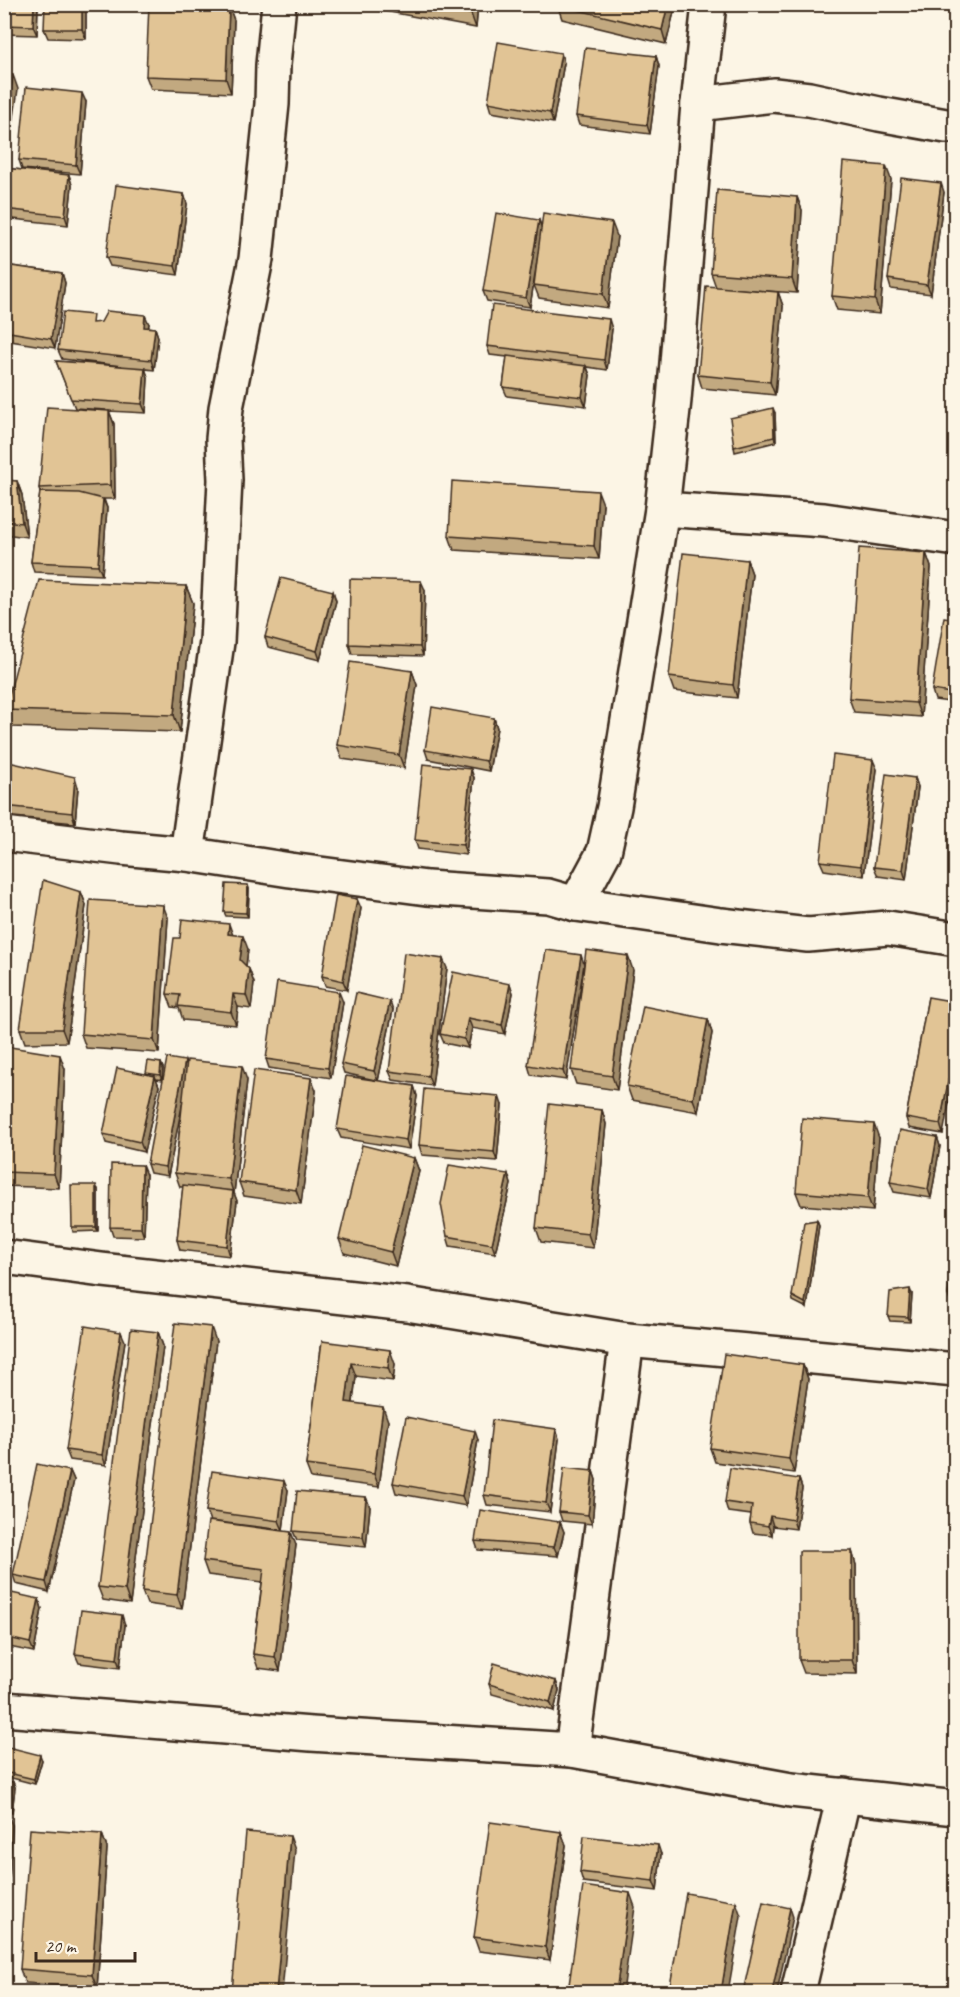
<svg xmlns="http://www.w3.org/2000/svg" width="960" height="1997" font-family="Caveat,sans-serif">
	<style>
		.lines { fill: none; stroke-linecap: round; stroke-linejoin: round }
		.minor-casing { stroke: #3b2a1e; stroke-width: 38 }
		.tertiary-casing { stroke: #3b2a1e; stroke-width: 38 }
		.minor { stroke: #fcf5e5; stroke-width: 33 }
		.tertiary { stroke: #fcf5e5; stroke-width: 33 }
		.wall { fill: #c2a980; stroke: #3b2a1e; stroke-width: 1.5 }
		.shaded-wall { fill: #9e8968; stroke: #3b2a1e; stroke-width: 1.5 }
		.building { fill: #e1c495; stroke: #3b2a1e; stroke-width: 1.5 }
	</style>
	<rect width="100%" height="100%" fill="#fcf5e5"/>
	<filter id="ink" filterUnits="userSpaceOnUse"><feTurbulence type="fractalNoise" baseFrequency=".0167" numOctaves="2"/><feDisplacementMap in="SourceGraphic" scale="12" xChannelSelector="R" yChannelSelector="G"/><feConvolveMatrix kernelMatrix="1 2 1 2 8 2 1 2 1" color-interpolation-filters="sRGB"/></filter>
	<g filter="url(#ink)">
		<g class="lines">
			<g class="minor-casing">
				<g id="minor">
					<path d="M698,104L774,95L809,99L879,114L946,126H956"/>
					<path d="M662,509L824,520L956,539"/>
					<path d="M4,834L121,848L187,854L290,870L427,888L548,896L576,904L721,925L808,935L888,928L956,939"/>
					<path d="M187,854L217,642L225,480L223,439L226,408L256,259L272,104L273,65L279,4"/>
					<path d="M576,904L604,852L614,807L662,509L674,400L698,104L709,4"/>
					<path d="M4,1257L102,1270L407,1304L627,1340L956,1370"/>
					<path d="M572,1750L627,1340"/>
					<path d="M798,1992L844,1795"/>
				</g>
			</g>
			<g class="tertiary-casing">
				<path id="tertiary" d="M4,1709L311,1734L572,1750L791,1790L956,1808"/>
			</g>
			<use href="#minor" class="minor"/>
			<use href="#tertiary" class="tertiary"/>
		</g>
		<g class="wall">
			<path d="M4,4H38L37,35L4,34Z"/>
			<path d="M86,4V39L48,38L44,29Z"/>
			<path d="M347,4H478L476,28Z"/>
			<path d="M557,4H676L666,44L562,19Z"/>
			<path d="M229,7L234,20L231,93L151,89L146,76Z"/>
			<path d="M656,56L659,66L650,134L579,125L576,116Z"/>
			<path d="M564,63L553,123L491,112L488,102Z"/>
			<path d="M86,102L80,174L22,169L19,160Z"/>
			<path d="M4,168L69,175L72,185L68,225L4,218Z"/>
			<path d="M891,179L880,314L837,310L832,296Z"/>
			<path d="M944,192L931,294L891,289L888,279Z"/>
			<path d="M184,194L187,204L178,275L110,266L106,257Z"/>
			<path d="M797,197L802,210L797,293L738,289L778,292L783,306L775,395L702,388L698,375L716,287L711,273Z"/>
			<path d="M539,220L541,228L617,236L608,308L539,298L534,285L537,261L530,307L487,301L483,291Z"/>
			<path d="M4,265L62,273L65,283L55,348L4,340Z"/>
			<path d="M96,323L149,324L148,327L155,328L158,337L154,370L145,369L148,377L146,413L109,411L114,424L115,499H104L107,508L102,575L34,572L31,562L40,493L39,488L105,410L75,408L56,361L122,366L62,359L58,350Z"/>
			<path d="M612,329L607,370L587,367L590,375L586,406L507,396L503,387L507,357L490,355L487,346Z"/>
			<path d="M775,413L776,442L735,452L734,447Z"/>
			<path d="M4,480L17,481L22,495L27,537L4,534Z"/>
			<path d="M603,504L599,559L454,550L449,536Z"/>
			<path d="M926,553L931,567L921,717L854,712L849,698Z"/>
			<path d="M747,560L752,574L737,698L674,691L669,677Z"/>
			<path d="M186,586L193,603L180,732L11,727L5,710Z"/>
			<path d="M425,590L423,656L352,654L349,644Z"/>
			<path d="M333,591L336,601L320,660L268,647L265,637Z"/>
			<path d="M956,619V703L935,700L932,690Z"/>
			<path d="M412,671L417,685L404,768L342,759L337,745Z"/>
			<path d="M494,718L497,728L489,771L428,759L425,750Z"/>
			<path d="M4,761L78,787L75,823L4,816Z"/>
			<path d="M877,769L864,876L824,870L820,861Z"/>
			<path d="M474,778L466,855L418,849L415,840Z"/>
			<path d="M915,778L918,787L906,880L878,876L874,867Z"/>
			<path d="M249,889L248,917L226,916L224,912Z"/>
			<path d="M81,892L86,905L67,1042L25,1043L20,1029Z"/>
			<path d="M361,908L347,990L325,986L322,976Z"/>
			<path d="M168,918L159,1053L86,1048L81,1034Z"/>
			<path d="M233,935L248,949L246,966L249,969L254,983L251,1009L238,1007L236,1025L183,1020L179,1008L172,1007L167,994L180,938Z"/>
			<path d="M584,964L566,1080L531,1075L528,1065Z"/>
			<path d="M447,968L432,1086L393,1080L389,1071Z"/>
			<path d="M633,970L617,1090L576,1084L571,1070Z"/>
			<path d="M510,984L513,993L505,1034L472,1028L468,1048L444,1043L440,1034Z"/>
			<path d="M928,997L943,1134L909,1128L906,1118Z"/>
			<path d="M343,1002L331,1078L269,1068L266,1059Z"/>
			<path d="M393,1010L378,1081L414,1086L417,1096L409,1149L341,1138L337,1129L375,1080L344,1073L341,1064Z"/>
			<path d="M708,1019L712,1033L698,1112L632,1100L627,1086Z"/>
			<path d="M4,1046L65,1069L59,1188L4,1186Z"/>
			<path d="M161,1063L163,1068L162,1080L156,1079L159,1086L144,1152L106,1143L103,1134L147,1074L146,1073Z"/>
			<path d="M187,1065L247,1080L234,1193L237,1201L230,1256L180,1250L177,1240L183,1187H180L175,1173L182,1104L168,1176L150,1173L147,1164Z"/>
			<path d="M316,1091L301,1204L244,1196L239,1182Z"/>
			<path d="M502,1105L497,1161L422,1155L419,1145Z"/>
			<path d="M602,1110L606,1124L593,1248L541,1242L536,1228Z"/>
			<path d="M937,1137L940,1146L931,1198L894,1192L890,1182Z"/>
			<path d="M879,1138L873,1211L801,1205L796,1192Z"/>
			<path d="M414,1158L419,1171L396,1266L344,1253L339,1239Z"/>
			<path d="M508,1174L511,1184L495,1253L450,1246L447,1236Z"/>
			<path d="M146,1175L144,1237L113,1236L110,1227Z"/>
			<path d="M98,1190V1231L73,1232L72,1227Z"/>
			<path d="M817,1220L819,1225L807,1308L793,1301L792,1296Z"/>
			<path d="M956,1245V1305H951L948,1295Z"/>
			<path d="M912,1294L910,1322L890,1321L888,1316Z"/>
			<path d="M158,1332L163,1346L130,1604L103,1600L98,1587Z"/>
			<path d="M125,1341L106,1465L70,1460L66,1450Z"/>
			<path d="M216,1341L182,1609L147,1604L142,1591Z"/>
			<path d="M322,1341L395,1364L393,1381L356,1376L353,1403L388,1421L379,1487L311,1478L306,1465Z"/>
			<path d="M803,1365L808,1379L794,1473L715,1462L710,1448Z"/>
			<path d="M556,1429L559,1439L550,1512L487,1505L484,1495Z"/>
			<path d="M478,1440L466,1506L396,1493L393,1483Z"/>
			<path d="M70,1471L74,1480L49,1592L16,1584L13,1575Z"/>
			<path d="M593,1471L596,1480L592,1524L562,1521L559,1512Z"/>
			<path d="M799,1479L802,1488L796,1529L773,1526L772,1535L753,1533L750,1523L751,1515L728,1512L725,1502Z"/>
			<path d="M288,1490L283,1530L210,1521L206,1511Z"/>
			<path d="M366,1497L370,1507L366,1547L297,1540L293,1531Z"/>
			<path d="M560,1522L564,1532L558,1556L478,1550L475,1541Z"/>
			<path d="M296,1545L280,1671L258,1668L253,1654L262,1582L208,1575L203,1561Z"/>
			<path d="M852,1551L856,1565L857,1674L804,1673L799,1660Z"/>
			<path d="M39,1599L42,1609L34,1652L4,1646V1605Z"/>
			<path d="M125,1625L120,1668L79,1663L75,1654Z"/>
			<path d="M556,1681L559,1690L554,1711L492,1694L489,1684Z"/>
			<path d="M4,1746L42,1760L35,1784L4,1776Z"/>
			<path d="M4,1781L13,1782L15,1787L12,1813L7,1812L12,1825L5,1962Z"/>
			<path d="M561,1832L566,1845L550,1960L479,1951L474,1937Z"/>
			<path d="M102,1834L107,1848L97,1988L25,1983L20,1969Z"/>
			<path d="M661,1854L657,1891L583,1882L580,1872Z"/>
		</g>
		<g class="shaded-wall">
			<path d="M34,4H38L37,35L33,26Z"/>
			<path d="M82,4H86V39L82,29Z"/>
			<path d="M472,4H478L476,28L471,14Z"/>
			<path d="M668,4H676L666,44L662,30Z"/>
			<path d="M229,7L234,20L231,93L226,79Z"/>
			<path d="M561,53L564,63L553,123L550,113Z"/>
			<path d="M656,56L659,66L650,134L647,125Z"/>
			<path d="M13,75L18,89L7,167L4,161V134Z"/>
			<path d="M82,93L86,102L80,174L76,165Z"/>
			<path d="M886,166L891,179L880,314L875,300Z"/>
			<path d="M69,175L72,185L68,225L65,216Z"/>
			<path d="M941,183L944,192L931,294L927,285Z"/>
			<path d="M184,194L187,204L178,275L175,266Z"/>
			<path d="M797,197L802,210L797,293L792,279Z"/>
			<path d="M539,220L542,229L530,307L526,298Z"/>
			<path d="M612,223L617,236L608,308L603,294Z"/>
			<path d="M62,273L65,283L55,348L51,339Z"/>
			<path d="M778,292L783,306L775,395L770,382Z"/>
			<path d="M145,315L149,324L147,336L144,327Z"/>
			<path d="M609,319L612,329L607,370L604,360Z"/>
			<path d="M155,328L158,337L154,370L151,360Z"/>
			<path d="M586,366L590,375L586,406L582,397Z"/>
			<path d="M145,368L148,377L146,413L142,404Z"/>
			<path d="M773,408L775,413L776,442L774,437Z"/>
			<path d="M109,411L114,424L115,499L110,485Z"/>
			<path d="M17,481L22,495L27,537L22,523Z"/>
			<path d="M598,491L603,504L599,559L594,546Z"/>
			<path d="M103,499L107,508L102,575L98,565Z"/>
			<path d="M926,553L931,567L921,717L916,703Z"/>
			<path d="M747,560L752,574L737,698L733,685Z"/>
			<path d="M421,581L425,590L423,656L420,647Z"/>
			<path d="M186,586L193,603L180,732L174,715Z"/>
			<path d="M333,591L336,601L320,660L317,651Z"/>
			<path d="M412,671L417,685L404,768L399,755Z"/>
			<path d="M494,718L497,728L489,771L486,761Z"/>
			<path d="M873,760L877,769L864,876L861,866Z"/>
			<path d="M471,769L474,778L466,855L463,845Z"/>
			<path d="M75,777L78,787L75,823L72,813Z"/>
			<path d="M915,778L918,787L906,880L903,870Z"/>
			<path d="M248,885L249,889L248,917L246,913Z"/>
			<path d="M81,892L86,905L67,1042L62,1029Z"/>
			<path d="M357,899L361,908L347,990L343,981Z"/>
			<path d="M163,905L168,918L159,1053L154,1040Z"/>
			<path d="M229,924L234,938L228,934Z"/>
			<path d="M243,936L248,949L245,974L240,960Z"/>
			<path d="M581,955L584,964L566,1080L563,1071Z"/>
			<path d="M628,956L633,970L617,1090L612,1076Z"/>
			<path d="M443,959L447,968L432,1086L428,1076Z"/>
			<path d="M249,969L254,983L251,1009L246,995Z"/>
			<path d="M510,984L513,993L505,1034L502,1025Z"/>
			<path d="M339,992L343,1002L331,1078L328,1068Z"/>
			<path d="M233,994L238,1007L236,1025L231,1012Z"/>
			<path d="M390,1001L393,1010L378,1081L374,1071Z"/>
			<path d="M468,1018L472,1028L468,1048L464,1039Z"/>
			<path d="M708,1019L712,1033L698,1112L693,1099Z"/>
			<path d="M956,1040V1068L943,1134L940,1124Z"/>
			<path d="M60,1055L65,1069L59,1188L54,1174Z"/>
			<path d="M185,1061L189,1071L168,1176L165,1167Z"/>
			<path d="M161,1063L163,1068L162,1080L160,1075Z"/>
			<path d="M242,1066L247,1080L234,1193L237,1201L230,1256L227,1246L233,1192L229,1179Z"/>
			<path d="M155,1076L159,1086L144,1152L140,1142Z"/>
			<path d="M311,1078L316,1091L301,1204L296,1190Z"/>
			<path d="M414,1086L417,1096L409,1149L406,1140Z"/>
			<path d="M499,1096L502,1105L497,1161L494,1152Z"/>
			<path d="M602,1110L606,1124L593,1248L588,1234Z"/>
			<path d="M874,1124L879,1138L873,1211L868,1198Z"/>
			<path d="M937,1137L940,1146L931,1198L928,1189Z"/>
			<path d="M414,1158L419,1171L396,1266L391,1252Z"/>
			<path d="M142,1165L146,1175L144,1237L141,1228Z"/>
			<path d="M508,1174L511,1184L495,1253L492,1244Z"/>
			<path d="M96,1185L98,1190V1231L96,1227Z"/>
			<path d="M817,1220L819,1225L807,1308L805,1303Z"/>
			<path d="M910,1289L912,1294L910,1322L908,1317Z"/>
			<path d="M211,1327L216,1341L182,1609L177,1595Z"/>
			<path d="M121,1332L125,1341L106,1465L102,1455Z"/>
			<path d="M158,1332L163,1346L130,1604L125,1590Z"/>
			<path d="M390,1350L395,1364L393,1381L388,1368Z"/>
			<path d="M351,1363L356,1376L351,1416L346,1402Z"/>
			<path d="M803,1365L808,1379L794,1473L789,1459Z"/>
			<path d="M383,1407L388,1421L379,1487L374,1474Z"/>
			<path d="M556,1429L559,1439L550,1512L546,1503Z"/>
			<path d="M475,1431L478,1440L466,1506L462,1496Z"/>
			<path d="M70,1471L74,1480L49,1592L46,1582Z"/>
			<path d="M593,1471L596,1480L592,1524L588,1515Z"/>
			<path d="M799,1479L802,1488L796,1529L793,1520Z"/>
			<path d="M284,1481L288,1490L283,1530L279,1521Z"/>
			<path d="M366,1497L370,1507L366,1547L363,1537Z"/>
			<path d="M770,1516L773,1526L772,1535L768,1526Z"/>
			<path d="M560,1522L564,1532L558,1556L554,1547Z"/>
			<path d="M291,1532L296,1545L280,1671L275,1657Z"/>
			<path d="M852,1551L856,1565L857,1674L852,1660Z"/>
			<path d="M39,1599L42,1609L34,1652L30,1643Z"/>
			<path d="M122,1615L125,1625L120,1668L117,1659Z"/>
			<path d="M556,1681L559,1690L554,1711L550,1702Z"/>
			<path d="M40,1755L42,1760L35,1784L34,1779Z"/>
			<path d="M13,1782L15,1787L12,1813L11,1808Z"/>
			<path d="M7,1811L12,1825L5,1962L4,1864Z"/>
			<path d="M561,1832L566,1845L550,1960L545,1947Z"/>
			<path d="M102,1834L107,1848L97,1988L92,1975Z"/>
			<path d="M290,1836L295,1850L282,1992H276Z"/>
			<path d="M658,1845L661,1854L657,1891L653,1881Z"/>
			<path d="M630,1893L635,1907L623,1992H616Z"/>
			<path d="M736,1902L741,1916L728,1992H721Z"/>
			<path d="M790,1908L793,1917L777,1992H772Z"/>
		</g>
		<g class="building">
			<path d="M4,4H34L33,26L4,25Z"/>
			<path d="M45,4H82V29H44Z"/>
			<path d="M149,4L229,7L226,79L146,76Z"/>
			<path d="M418,4H472L471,14Z"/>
			<path d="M557,4H668L662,30L557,5Z"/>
			<path d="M498,42L561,53L550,113L488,102Z"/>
			<path d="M585,48L656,56L647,125L576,116Z"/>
			<path d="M4,74L13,75L4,134Z"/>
			<path d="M26,87L82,93L76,165L19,160Z"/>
			<path d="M843,162L886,166L875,300L832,296Z"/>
			<path d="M4,168L69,175L65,216L4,209Z"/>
			<path d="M901,178L941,183L927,285L888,279Z"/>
			<path d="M116,185L184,194L175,266L106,257Z"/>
			<path d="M717,190L797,197L792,279L711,273Z"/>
			<path d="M496,213L539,220L526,298L483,291Z"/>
			<path d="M543,213L612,223L603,294L534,285Z"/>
			<path d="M4,265L62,273L51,339L4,331Z"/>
			<path d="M706,286L778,292L770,382L698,375Z"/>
			<path d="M492,305L609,319L604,360L487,346Z"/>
			<path d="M107,311L145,315L144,327L155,328L151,360L58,350L63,312L93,315L92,323L101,322Z"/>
			<path d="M507,356L586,366L582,397L503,387Z"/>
			<path d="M56,361L145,368L142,404L71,399Z"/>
			<path d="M47,407L109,411L110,485L39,488Z"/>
			<path d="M773,408L774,437L734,447L730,418Z"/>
			<path d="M4,480L17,481L22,523L4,521Z"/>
			<path d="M452,481L598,491L594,546L449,536Z"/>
			<path d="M40,492L79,493L103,499L98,565L31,562Z"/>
			<path d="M859,548L926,553L916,703L849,698Z"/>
			<path d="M683,553L747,560L733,685L669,677Z"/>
			<path d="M281,578L333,591L317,651L265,637Z"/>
			<path d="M350,579L421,581L420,647L349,644Z"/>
			<path d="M39,580L186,586L174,715L5,710Z"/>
			<path d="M944,617L956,619V694L932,690Z"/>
			<path d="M350,662L412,671L399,755L337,745Z"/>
			<path d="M432,707L494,718L486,761L425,750Z"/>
			<path d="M833,755L873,760L861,866L820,861Z"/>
			<path d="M4,761L75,777L72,813L4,806Z"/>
			<path d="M423,764L471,769L463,845L415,840Z"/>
			<path d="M886,774L915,778L903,870L874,867Z"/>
			<path d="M43,880L81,892L62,1029H20Z"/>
			<path d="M226,884L248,885L246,913L224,912Z"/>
			<path d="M336,895L357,899L343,981L322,976Z"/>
			<path d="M90,900L163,905L154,1040L81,1034Z"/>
			<path d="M182,919L229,924L228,934L243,936L240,960L249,969L246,995L233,994L231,1012L178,1006L180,995L167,994L174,938H180Z"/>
			<path d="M546,950L581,955L563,1071L528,1065Z"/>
			<path d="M586,950L628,956L612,1076L571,1070Z"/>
			<path d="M404,953L443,959L428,1076L389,1071Z"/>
			<path d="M453,972L510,984L502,1025L468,1018L464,1039L440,1034Z"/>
			<path d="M277,982L339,992L328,1068L266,1059Z"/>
			<path d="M356,993L390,1001L374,1071L341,1064Z"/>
			<path d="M928,997L956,1002V1040L940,1124L906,1118Z"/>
			<path d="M643,1006L708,1019L693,1099L627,1086Z"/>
			<path d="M4,1046L60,1055L54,1174L4,1172Z"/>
			<path d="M167,1058L185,1061L165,1167L147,1164Z"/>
			<path d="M187,1060L242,1066L229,1179L175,1173Z"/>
			<path d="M148,1061L161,1063L160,1075L146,1073Z"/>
			<path d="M117,1068L155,1076L140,1142L103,1134Z"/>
			<path d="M254,1070L311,1078L296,1190L239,1182Z"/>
			<path d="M346,1076L414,1086L406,1140L337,1129Z"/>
			<path d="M424,1089L499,1096L494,1152L419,1145Z"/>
			<path d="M549,1104L602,1110L588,1234L536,1228Z"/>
			<path d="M802,1118L874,1124L868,1198L796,1192Z"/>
			<path d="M900,1130L937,1137L928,1189L890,1182Z"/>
			<path d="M362,1145L414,1158L391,1252L339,1239Z"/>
			<path d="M111,1164L142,1165L141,1228L110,1227Z"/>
			<path d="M449,1165L508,1174L492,1244L447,1236L441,1204Z"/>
			<path d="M71,1185H96V1227H72Z"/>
			<path d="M183,1185L233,1191L227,1246L177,1240Z"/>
			<path d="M817,1220L805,1303L792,1296L804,1222Z"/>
			<path d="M953,1244L956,1245V1296L948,1295Z"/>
			<path d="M910,1289L908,1317L888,1316L890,1292Z"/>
			<path d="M175,1323L211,1327L177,1595L142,1591Z"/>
			<path d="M85,1326L121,1332L102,1455L66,1450Z"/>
			<path d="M131,1329L158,1332L125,1590L98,1587Z"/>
			<path d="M322,1341L390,1350L388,1368L351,1363L346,1402L383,1407L374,1474L306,1465Z"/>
			<path d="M724,1354L803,1365L789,1459L710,1448Z"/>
			<path d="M406,1417L475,1431L462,1496L393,1483Z"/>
			<path d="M492,1420L556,1429L546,1503L484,1495Z"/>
			<path d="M37,1464L70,1471L46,1582L13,1575Z"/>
			<path d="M564,1468L593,1471L588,1515L559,1512Z"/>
			<path d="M730,1468L799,1479L793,1520L770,1516L768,1526L750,1523L752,1506L725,1502Z"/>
			<path d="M212,1471L284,1481L279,1521L206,1511Z"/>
			<path d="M297,1491L366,1497L363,1537L293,1531Z"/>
			<path d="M480,1510L560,1522L554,1547L475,1541Z"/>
			<path d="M208,1521L291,1532L275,1657L253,1654L264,1569L203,1561Z"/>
			<rect x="799" y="1551" width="53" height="109"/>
			<path d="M7,1592L39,1599L30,1643L4,1637V1605Z"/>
			<path d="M81,1610L122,1615L117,1659L75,1654Z"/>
			<path d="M494,1663L556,1681L550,1702L489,1684Z"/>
			<path d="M4,1746L40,1755L34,1779L4,1772Z"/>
			<path d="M4,1781L13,1782L11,1808L4,1807Z"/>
			<path d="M4,1811H7L4,1864Z"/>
			<path d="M490,1822L561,1832L545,1947L474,1937Z"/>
			<path d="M30,1829L102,1834L92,1975L20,1969Z"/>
			<path d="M246,1832L290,1836L276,1992H232Z"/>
			<path d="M584,1836L658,1845L653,1881L580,1872Z"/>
			<path d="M583,1886L630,1893L616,1992H568Z"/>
			<path d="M686,1893L736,1902L721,1992H669Z"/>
			<path d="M763,1902L790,1908L772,1992H743Z"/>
		</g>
	</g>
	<rect width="960" height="1997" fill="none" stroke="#fcf5e5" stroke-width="24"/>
	<rect x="12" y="12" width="936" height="1973" fill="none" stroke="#3b2a1e" stroke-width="2" filter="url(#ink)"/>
	<path d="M36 1952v9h99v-9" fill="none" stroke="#3b2a1e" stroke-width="3"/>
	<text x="45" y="1952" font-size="18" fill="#3b2a1e" stroke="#fcf5e5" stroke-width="4.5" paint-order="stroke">20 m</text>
</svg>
